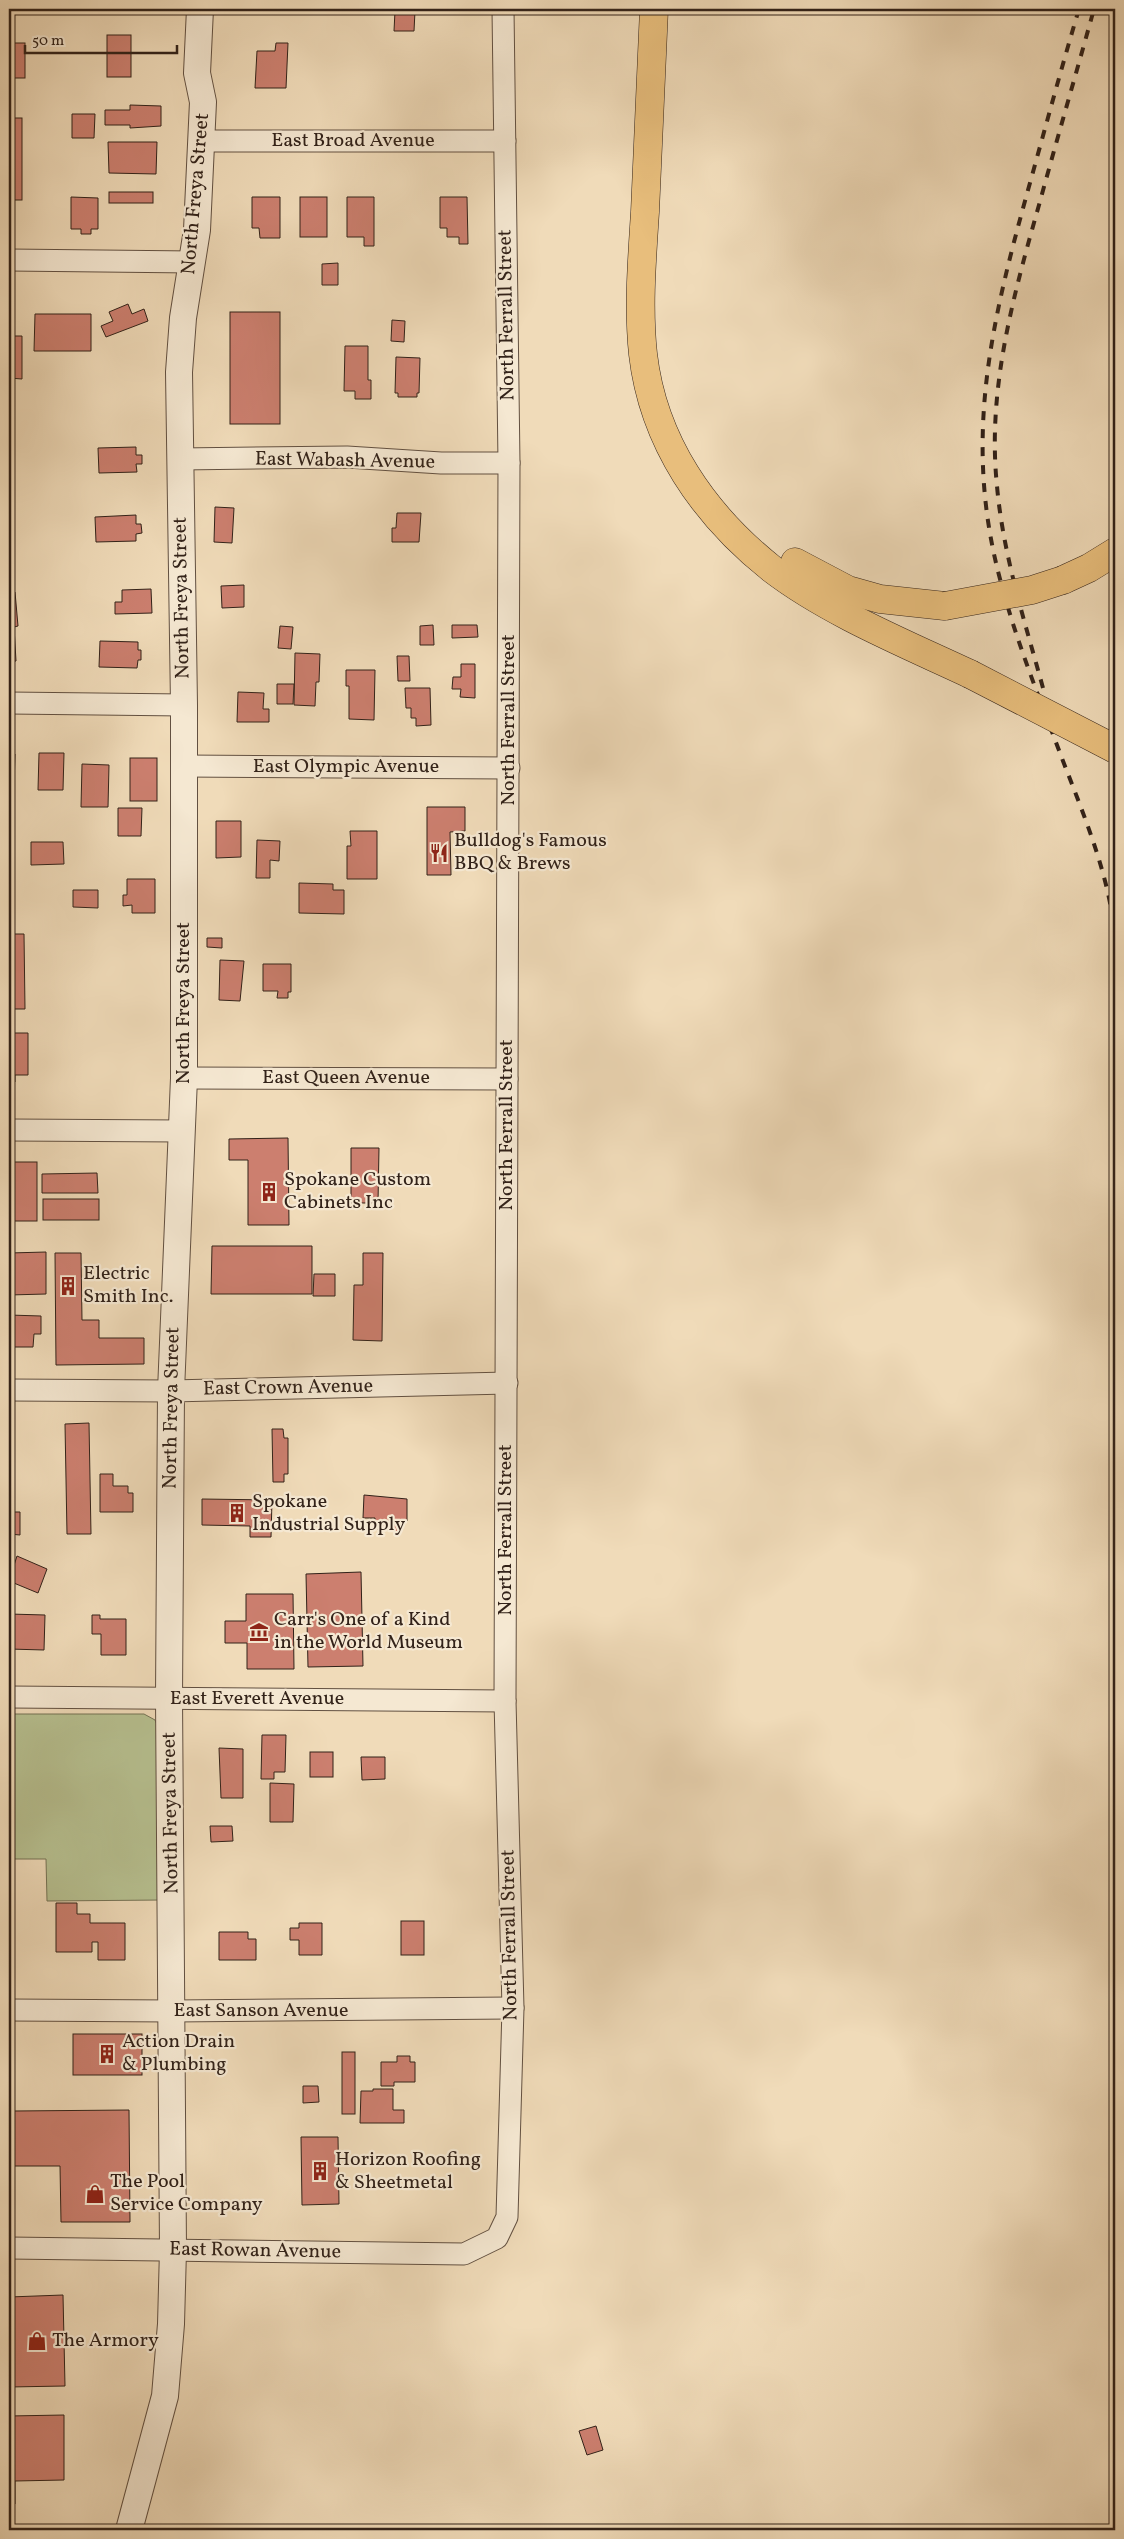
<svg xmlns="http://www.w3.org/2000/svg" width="1124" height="2539" font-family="Vollkorn,serif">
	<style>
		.green { fill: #b7c191; stroke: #747255 }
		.building { fill: #cc7f6f; stroke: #322219 }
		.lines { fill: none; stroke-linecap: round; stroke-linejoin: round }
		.minor-casing { stroke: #625041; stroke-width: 23 }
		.tertiary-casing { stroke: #625041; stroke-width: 28 }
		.motorway-casing { stroke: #322219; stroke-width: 29 }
		.minor { stroke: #f5e8d2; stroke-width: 21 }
		.tertiary { stroke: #f5e8d2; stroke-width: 26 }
		.motorway { stroke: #e8be7c; stroke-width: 28 }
		.rail { stroke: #322219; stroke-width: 4; stroke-dasharray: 9 9; stroke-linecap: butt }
		.motorway-bridge-casing { stroke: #322219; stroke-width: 29; stroke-linecap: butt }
		.motorway-bridge { stroke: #e8be7c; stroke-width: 28 }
		.labels { text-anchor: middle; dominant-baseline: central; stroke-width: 4.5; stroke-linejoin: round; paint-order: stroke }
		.street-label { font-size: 20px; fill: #322219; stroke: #f5e8d2 }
		.poi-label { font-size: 20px; fill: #322219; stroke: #f5e8d2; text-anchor: start }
	</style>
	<rect width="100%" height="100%" fill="#f0dbb9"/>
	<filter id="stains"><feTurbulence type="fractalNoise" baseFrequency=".004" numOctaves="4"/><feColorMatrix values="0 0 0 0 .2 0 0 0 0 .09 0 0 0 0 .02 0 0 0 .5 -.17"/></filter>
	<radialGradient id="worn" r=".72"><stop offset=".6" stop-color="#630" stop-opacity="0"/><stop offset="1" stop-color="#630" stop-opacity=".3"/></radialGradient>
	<path class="green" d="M9,1714H144L155,1720L160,1731L163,1900L47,1901L46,1859H9Z"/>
	<g class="building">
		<path d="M395,11H415L414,31H394Z"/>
		<rect x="107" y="35" width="24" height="42"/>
		<rect x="9" y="43" width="16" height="35"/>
		<path d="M276,43H288L286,88H255L257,51H275Z"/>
		<path d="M130,105L161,106V126L130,128V125H105V110H130Z"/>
		<path d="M72,114H95L94,138H72Z"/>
		<rect x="9" y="118" width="13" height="82"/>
		<path d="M108,142H157L156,174L109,173Z"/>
		<rect x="109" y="192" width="44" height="11"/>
		<path d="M71,197L98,198V229H91V234H81V229H71Z"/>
		<path d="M252,197H280V238H260L259,228H252Z"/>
		<rect x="300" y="197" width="27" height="40"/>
		<path d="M347,197H374V246H364V237H347Z"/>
		<path d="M440,197H467L468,244H459V237H447V228H440Z"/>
		<path d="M338,263V285H322V264Z"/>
		<path d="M128,304L132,314L144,309L148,321L106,337L101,326L113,321L109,312Z"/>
		<rect x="230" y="312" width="50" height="112"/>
		<path d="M35,314H91V351H34Z"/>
		<path d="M392,320L405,321L404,342L391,341Z"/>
		<path d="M9,336H22V379L9,378Z"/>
		<path d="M345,346H368V380H371V399H355V391H344Z"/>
		<path d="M396,357L420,358L419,393H417V397H398V393H395Z"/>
		<path d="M136,447V455H142V464H136L137,472L99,473L98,448Z"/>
		<path d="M215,507L234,508L232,543L214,542Z"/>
		<path d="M397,513H421L419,542H392V528H396Z"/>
		<path d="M136,515V524H141L142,533L136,534V541L96,542L95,517Z"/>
		<path d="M244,585V607L222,608L221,586Z"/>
		<path d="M151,589L152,613L115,614V602H122V590Z"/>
		<path d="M9,592H15L18,626L14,627L16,661L9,662Z"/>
		<path d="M433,625L434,645H420V626Z"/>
		<path d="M452,625H477L478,637L452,638Z"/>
		<path d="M280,626L293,627L291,649L278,648Z"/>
		<path d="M100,641L138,642V650H141V660H138L137,668L99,667Z"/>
		<path d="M295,653L320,654L319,682H316L315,706L294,705Z"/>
		<path d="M397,656H409L410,681H398Z"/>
		<path d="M461,664H475V698L460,697L461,689H452L453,677H461Z"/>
		<path d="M346,670H375L374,720L349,719V686H346Z"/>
		<path d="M277,684H294L293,704H277Z"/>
		<path d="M405,688H430L431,725L416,726V718H411V708H406Z"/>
		<path d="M238,692L264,693L263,709H269V722H237Z"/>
		<path d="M39,753H64L63,790H38Z"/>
		<path d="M9,754H15L14,787H9Z"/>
		<rect x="130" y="758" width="27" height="43"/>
		<path d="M82,764L109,765L108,807H81Z"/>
		<path d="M427,807H465V831L450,832L451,875H427Z"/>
		<path d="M118,808H142L141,836H118Z"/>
		<path d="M216,821H241V857L216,858Z"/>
		<path d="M350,831H377V879H347V846H351Z"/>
		<path d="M257,840L280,841L279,861L270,860V878H256Z"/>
		<path d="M31,842H63L64,864L31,865Z"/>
		<path d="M127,879H155V913H132V905L123,906V895H127Z"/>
		<path d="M299,883L333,884V890H344V914L299,913Z"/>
		<path d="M73,890H98V908L73,907Z"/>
		<path d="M9,934H24L25,1009H9Z"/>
		<path d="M207,938H222V948L207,947Z"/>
		<path d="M220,960L244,961L240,1001L219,1000Z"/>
		<path d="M263,964H291V992H288V998H277L278,991H263Z"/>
		<path d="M9,1033H28V1075H15V1082H9Z"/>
		<path d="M288,1138L289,1225H248V1160H229V1139Z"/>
		<path d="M351,1148H379L378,1203H351Z"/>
		<rect x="9" y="1162" width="28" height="59"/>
		<path d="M97,1173L98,1193H42V1174Z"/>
		<rect x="43" y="1199" width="56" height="21"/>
		<path d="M212,1246H312V1294H211Z"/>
		<path d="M46,1252V1294L9,1295V1253Z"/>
		<path d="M55,1253H81L82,1320H99V1338H144V1364L56,1365Z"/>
		<path d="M363,1253H383L382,1341L353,1340L354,1285H363Z"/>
		<path d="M314,1274H335V1296H313Z"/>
		<path d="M9,1315L41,1316V1334H34L33,1347H9Z"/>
		<path d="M89,1423L91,1534H67L65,1424Z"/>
		<path d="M272,1429H283L284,1438H288V1474H284V1482H273Z"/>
		<path d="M100,1474H113V1486H128V1493H133V1512H100Z"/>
		<path d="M364,1495L407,1499V1521H400V1532L375,1529V1518H363Z"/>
		<path d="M202,1499L272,1500L271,1537H250V1526L202,1525Z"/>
		<path d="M9,1512H20V1535L9,1534Z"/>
		<path d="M17,1556L47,1569L38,1593L9,1581Z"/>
		<path d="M361,1572L363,1666L308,1667L306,1574Z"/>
		<path d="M246,1594H293L294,1669H247V1643H225V1621H246Z"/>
		<path d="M9,1614L45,1615L44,1650L9,1649Z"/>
		<path d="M92,1615H100V1619H126V1655H101V1634H92Z"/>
		<path d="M262,1735H286L285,1772H274V1779H261Z"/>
		<path d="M219,1748L243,1749V1798H221Z"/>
		<rect x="310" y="1752" width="23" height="25"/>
		<path d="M361,1757H385V1779L362,1780Z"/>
		<path d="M270,1783L294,1784L293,1822H270Z"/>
		<path d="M210,1826H232L233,1841L211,1842Z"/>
		<path d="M56,1903H77V1914H90V1923H125V1960H98V1942H92V1952H56Z"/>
		<rect x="401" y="1921" width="23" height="34"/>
		<path d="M299,1923H322V1955H299V1940H290V1928H299Z"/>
		<path d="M219,1932H248V1939H256V1960H219Z"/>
		<rect x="73" y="2034" width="69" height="41"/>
		<rect x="342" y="2052" width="13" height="62"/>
		<path d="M397,2056H410V2062H415V2082H394V2086H381V2062H397Z"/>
		<path d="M303,2086H318L319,2102L303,2103Z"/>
		<path d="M373,2089H393V2110H404V2123H360L361,2091H373Z"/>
		<path d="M129,2110L130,2222H61L60,2166H14V2111Z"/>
		<path d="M301,2137H338L339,2204L302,2205Z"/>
		<path d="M63,2295L65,2386L9,2387V2297Z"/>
		<path d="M64,2415V2480L15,2481V2504H9V2416Z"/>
		<path d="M596,2426L603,2450L587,2455L579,2431Z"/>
		<rect x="282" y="2526" width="201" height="4"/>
	</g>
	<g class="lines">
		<g class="minor-casing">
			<g id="minor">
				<path d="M201,141H505"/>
				<path d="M9,260L193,262"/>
				<path d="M180,459L347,457L441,463H509"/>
				<path d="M9,703L184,705"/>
				<path d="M183,766L509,768"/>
				<path d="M184,1078L507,1079"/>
				<path d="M9,1130L182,1131"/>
				<path d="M9,1390L171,1391L507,1383"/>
				<path d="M9,1697L505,1701"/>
				<path d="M9,2010L173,2011L513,2008"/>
				<path d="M9,2248L464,2254L497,2238L507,2217L513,2008L505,1701L509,463L503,9"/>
			</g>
		</g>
		<g class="tertiary-casing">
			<path id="tertiary" d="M129,2530L165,2396L171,2324L173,2250L169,1698L171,1391L184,1078V705L179,372L183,318L197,230L203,102L197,73L200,9"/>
		</g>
		<g class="motorway-casing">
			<g id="motorway">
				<path d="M654,9C651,77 648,145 645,212C642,259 638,307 643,354C653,442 704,515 772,569C828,612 906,644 970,674"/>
				<path d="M795,562L848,590L880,599L945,606"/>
				<path d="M1063,580L1089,568L1115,552"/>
			</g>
		</g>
		<use href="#minor" class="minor"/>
		<use href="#tertiary" class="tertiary"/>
		<use href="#motorway" class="motorway"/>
		<g class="rail">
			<path d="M1079,9C1061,69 1045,129 1028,190C991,324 963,440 1000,579C1016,641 1041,702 1063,761C1085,818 1109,875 1115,936"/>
			<path d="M1043,688C1025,622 1003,555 997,486C987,390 1013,297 1039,205C1057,139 1076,74 1094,9"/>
		</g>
		<g class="motorway-bridge-casing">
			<g id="motorway-bridge">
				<path d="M945,606L1032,590L1063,580"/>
				<path d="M970,674L1115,749"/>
			</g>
		</g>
		<use href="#motorway-bridge" class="motorway-bridge"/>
	</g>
	<defs>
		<g id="restaurant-bare" transform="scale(1.5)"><path d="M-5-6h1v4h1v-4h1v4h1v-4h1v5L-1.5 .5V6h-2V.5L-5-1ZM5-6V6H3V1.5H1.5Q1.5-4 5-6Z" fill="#8f2418" stroke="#f5e8d2" stroke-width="2.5" paint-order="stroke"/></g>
		<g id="building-bare" transform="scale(1.5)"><path d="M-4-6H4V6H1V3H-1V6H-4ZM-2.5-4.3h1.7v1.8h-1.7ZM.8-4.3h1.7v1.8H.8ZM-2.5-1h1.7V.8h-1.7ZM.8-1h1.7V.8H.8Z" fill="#8f2418" stroke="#f5e8d2" stroke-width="2.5" paint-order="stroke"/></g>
		<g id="museum-bare" transform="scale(1.5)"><path d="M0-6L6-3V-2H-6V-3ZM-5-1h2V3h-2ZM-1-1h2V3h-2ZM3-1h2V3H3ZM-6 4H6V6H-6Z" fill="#8f2418" stroke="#f5e8d2" stroke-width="2.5" paint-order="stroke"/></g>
		<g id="shop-bare" transform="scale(1.5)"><path d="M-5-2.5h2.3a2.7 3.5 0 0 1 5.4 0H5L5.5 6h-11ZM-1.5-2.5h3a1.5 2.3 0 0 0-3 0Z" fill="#8f2418" stroke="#f5e8d2" stroke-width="2.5" paint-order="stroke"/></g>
	</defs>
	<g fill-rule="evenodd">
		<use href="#restaurant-bare" x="439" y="853"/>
		<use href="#building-bare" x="269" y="1192"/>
		<use href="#building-bare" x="68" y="1286"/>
		<use href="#building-bare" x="237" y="1513"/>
		<use href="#museum-bare" x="259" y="1632"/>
		<use href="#building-bare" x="107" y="2054"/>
		<use href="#building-bare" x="320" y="2171"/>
		<use href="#shop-bare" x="95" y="2194"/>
		<use href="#shop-bare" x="37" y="2341"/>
	</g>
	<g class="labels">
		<g class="street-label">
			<text x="353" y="141">East Broad Avenue</text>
			<text transform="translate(196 194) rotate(-85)">North Freya Street</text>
			<text transform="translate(507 315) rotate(-91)">North Ferrall Street</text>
			<text transform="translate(345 461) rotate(1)">East Wabash Avenue</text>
			<text transform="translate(182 598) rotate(-91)">North Freya Street</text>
			<text transform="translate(509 720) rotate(-90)">North Ferrall Street</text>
			<text x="346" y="767">East Olympic Avenue</text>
			<text transform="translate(184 1003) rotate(-90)">North Freya Street</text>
			<text x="346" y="1078">East Queen Avenue</text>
			<text transform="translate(507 1125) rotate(-90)">North Ferrall Street</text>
			<text transform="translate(288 1388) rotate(-1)">East Crown Avenue</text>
			<text transform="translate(172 1408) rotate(-89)">North Freya Street</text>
			<text transform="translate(506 1530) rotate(-90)">North Ferrall Street</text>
			<text x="257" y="1699">East Everett Avenue</text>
			<text transform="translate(171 1813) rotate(-91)">North Freya Street</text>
			<text transform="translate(510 1935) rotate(-91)">North Ferrall Street</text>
			<text x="261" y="2011">East Sanson Avenue</text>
			<text transform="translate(255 2251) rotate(1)">East Rowan Avenue</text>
		</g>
		<g class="poi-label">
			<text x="454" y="841">Bulldog's Famous<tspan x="454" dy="23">BBQ &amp; Brews</tspan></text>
			<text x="284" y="1180">Spokane Custom<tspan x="284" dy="23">Cabinets Inc</tspan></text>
			<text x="83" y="1274">Electric<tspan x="83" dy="23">Smith Inc.</tspan></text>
			<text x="252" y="1502">Spokane<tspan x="252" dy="23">Industrial Supply</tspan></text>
			<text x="274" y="1620">Carr's One of a Kind<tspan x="274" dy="23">in the World Museum</tspan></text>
			<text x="122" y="2042">Action Drain<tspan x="122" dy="23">&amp; Plumbing</tspan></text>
			<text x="335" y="2160">Horizon Roofing<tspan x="335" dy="23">&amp; Sheetmetal</tspan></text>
			<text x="110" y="2182">The Pool<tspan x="110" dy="23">Service Company</tspan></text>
			<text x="52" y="2341">The Armory</text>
		</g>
	</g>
	<rect width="1124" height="2539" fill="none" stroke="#f0dbb9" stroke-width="30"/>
	<rect x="10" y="10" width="1104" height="2519" fill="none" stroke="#322219" stroke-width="2.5"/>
	<rect x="15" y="15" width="1094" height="2509" fill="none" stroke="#322219"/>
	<path d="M25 45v8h152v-8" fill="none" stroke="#322219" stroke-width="2.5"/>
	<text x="32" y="45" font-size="15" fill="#322219" stroke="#f5e8d2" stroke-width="4" paint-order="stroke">50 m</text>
	<rect width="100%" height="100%" filter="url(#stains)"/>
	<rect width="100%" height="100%" fill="url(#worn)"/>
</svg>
